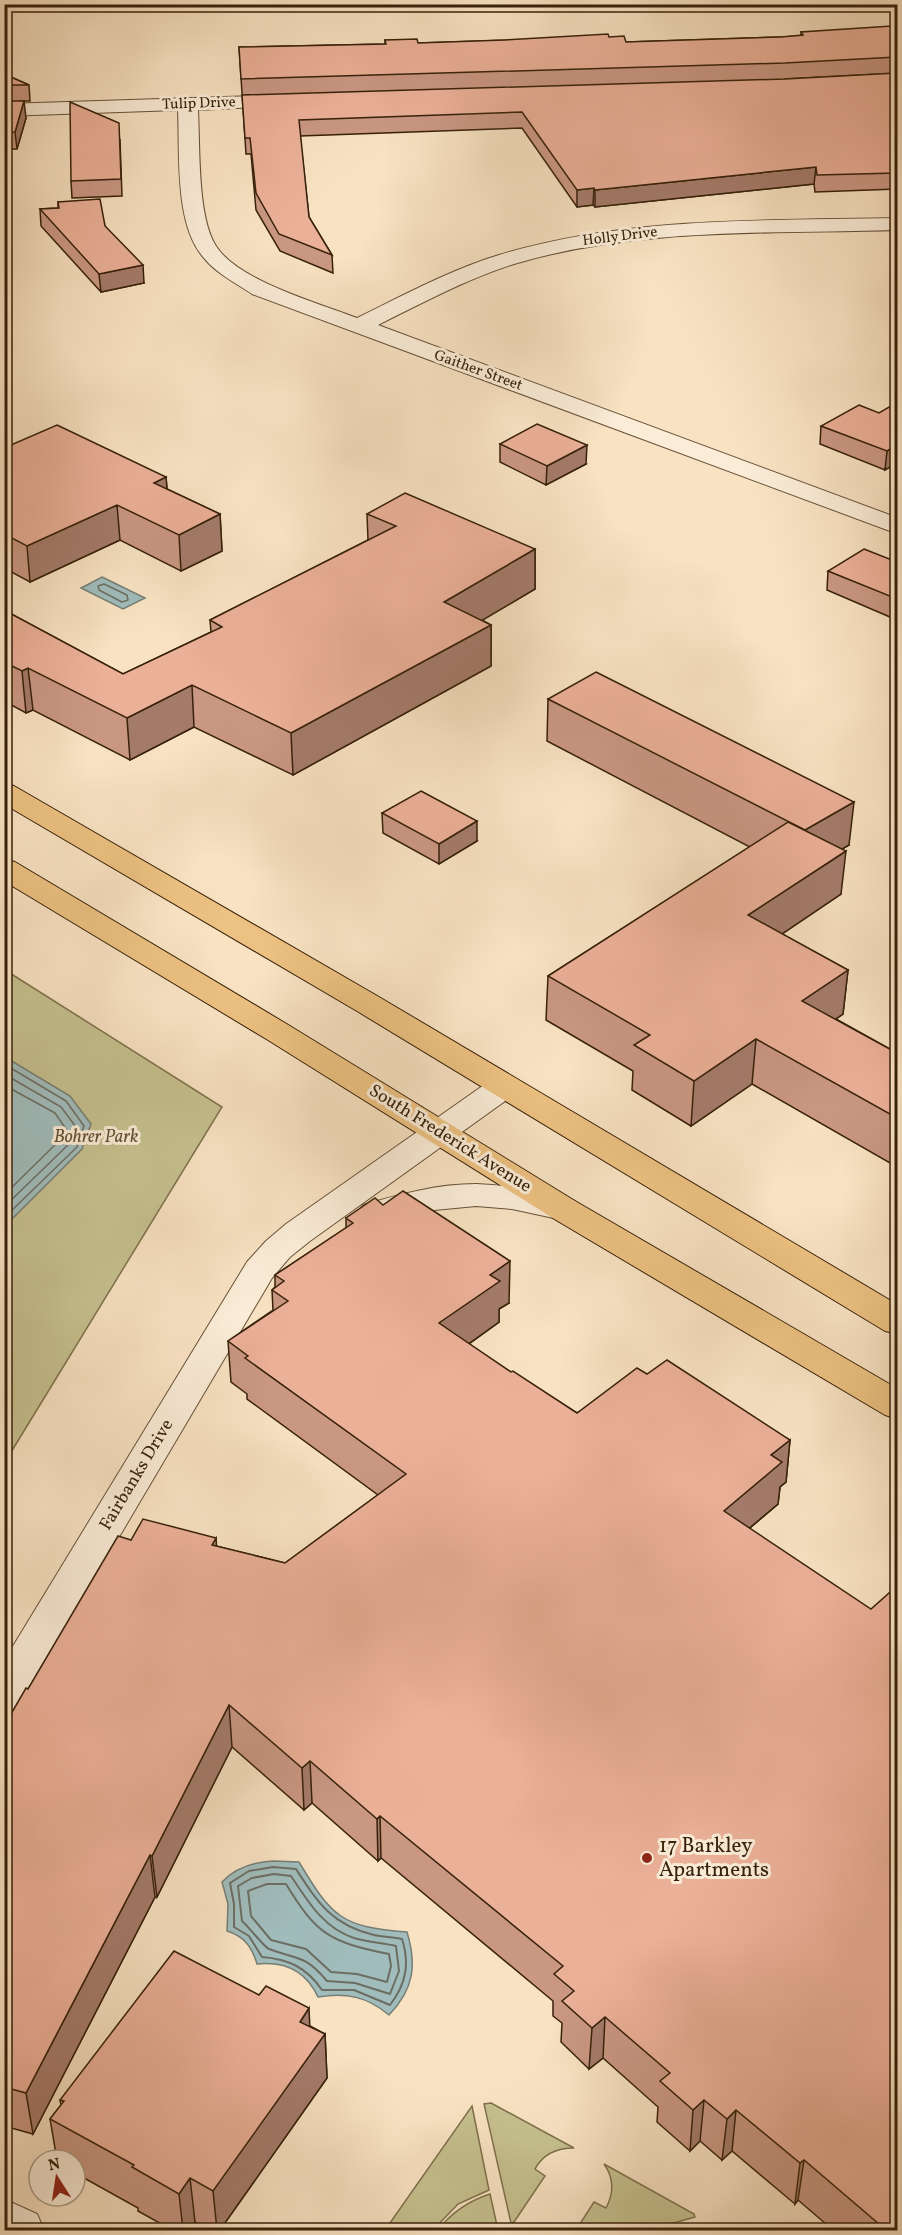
<svg xmlns="http://www.w3.org/2000/svg" width="902" height="2235" font-family="Vollkorn,serif">
	<style>
		.green { fill: #c5c08e; stroke: #7e704c; stroke-width: 1.5 }
		.water { fill: #a0bcbc; stroke: #767e75; stroke-width: 1.5 }
		.lines { fill: none; stroke-linecap: round; stroke-linejoin: round }
		.shore-far1 { stroke: #6c6e63; stroke-width: 1.5 }
		.shore { stroke: #6c6e63; stroke-width: 2 }
		.minor-casing { stroke: #675138; stroke-width: 2 }
		.primary-casing { stroke: #37210a; stroke-width: 2 }
		.minor { fill: #faecd7; fill-rule: evenodd }
		.primary { fill: #ecc181; fill-rule: evenodd }
		.wall { fill: #ca9783; stroke: #37210a; stroke-width: 1.5 }
		.shaded-wall { fill: #a47b6a; stroke: #37210a; stroke-width: 1.5 }
		.building { fill: #ebb098; stroke: #37210a; stroke-width: 1.5 }
		.poi-dot { fill: #8f2418; stroke: #faecd7; stroke-width: 2 }
		.labels { text-anchor: middle; dominant-baseline: central; stroke-width: 6; stroke-linejoin: round; paint-order: stroke }
		.far-street-label { font-size: 15px; fill: #37210a; stroke: #faecd7 }
		.park-label { font-size: 18px; font-style: italic; fill: #625132; stroke: #faecd7 }
		.street-label { font-size: 18px; fill: #37210a; stroke: #faecd7 }
		.near-poi-label { font-size: 21px; fill: #37210a; stroke: #faecd7; text-anchor: start }
	</style>
	<rect width="100%" height="100%" fill="#f8e2c2"/>
	<filter id="stains"><feTurbulence type="fractalNoise" baseFrequency=".00333" numOctaves="4"/><feColorMatrix values="0 0 0 0 .2 0 0 0 0 .09 0 0 0 0 .02 0 0 0 .5 -.17"/></filter>
	<radialGradient id="worn" r=".72"><stop offset=".6" stop-color="#630" stop-opacity="0"/><stop offset="1" stop-color="#630" stop-opacity=".3"/></radialGradient>
	<g class="green">
		<path d="M5,970L222,1107L5,1462Z"/>
		<path d="M491,2103L574,2148C558,2148 543,2154 535,2169L545,2176L514,2222L511,2223L484,2104Z"/>
		<path d="M472,2106L489,2190L458,2204L433,2230H385Z"/>
		<path d="M604,2164L694,2214L695,2217L649,2230H576L594,2202L606,2208C614,2193 614,2178 604,2164Z"/>
		<path d="M490,2194L498,2230H438C452,2212 468,2201 490,2194Z"/>
	</g>
	<g class="water">
		<path d="M102,577L145,598L123,609L81,588Z"/>
		<path d="M5,1057L70,1096L91,1124L82,1149L5,1226Z"/>
		<path d="M273,1861L299,1862C332,1917 341,1927 407,1932C417,1965 414,1989 389,2015C368,1997 346,1992 318,1997C306,1971 285,1961 257,1964C252,1947 244,1936 227,1931L228,1904L222,1882C236,1867 253,1862 273,1861Z"/>
	</g>
	<g class="lines">
		<g class="shore-far1">
			<path d="M104,584L127,595L128,600L122,602L99,590L98,586Z"/>
			<path d="M4,1064L66,1101L84,1126L77,1147L4,1218"/>
			<path d="M4,1074L61,1107L76,1127L70,1143L4,1207"/>
			<path d="M4,1085L55,1113L66,1129L62,1138L4,1195"/>
		</g>
		<g class="shore">
			<path d="M273,1867L296,1869C318,1903 332,1925 374,1935C383,1937 393,1937 402,1939C410,1964 406,1984 390,2005L354,1990H322C307,1968 289,1959 262,1957L249,1936L234,1927V1904L230,1883L249,1871Z"/>
			<path d="M274,1874L291,1876C308,1901 323,1928 354,1938C368,1942 382,1943 396,1946L399,1971L390,1994L355,1983L327,1981C304,1954 298,1960 269,1949C264,1947 249,1927 242,1921L238,1886L252,1878Z"/>
			<path d="M267,1884H286C317,1935 330,1942 389,1954L391,1966L387,1982L357,1974L331,1972L306,1949L271,1940L251,1916L248,1891Z"/>
		</g>
		<g class="minor-casing">
			<g id="minor">
				<path d="M288,95L295,97L298,101L295,105L198,110C200,145 197,217 216,246C238,281 319,303 357,318C404,295 450,270 499,255C628,216 765,221 898,218V230C771,234 637,227 514,264C467,279 422,303 378,325L898,518V534L252,294C236,283 217,274 204,258C174,225 180,153 178,110L4,116V104Z"/>
				<path d="M503,1077L515,1080L519,1087L515,1094L310,1241L290,1257L272,1278L18,1708L4,1713V1661L247,1262L266,1241L286,1224L491,1080Z"/>
				<path d="M476,1184C510,1185 542,1192 575,1201L580,1209L575,1217L563,1220L512,1209L476,1206L424,1211L375,1224L363,1221L358,1213L363,1205C401,1194 437,1184 476,1184Z"/>
				<path d="M4,2199L37,2214L44,2230H4Z"/>
			</g>
		</g>
		<g class="primary-casing">
			<g id="primary">
				<path d="M4,784L14,786L379,997L898,1305V1334L885,1331L357,1011L4,804Z"/>
				<path d="M4,859L15,862L290,1026L575,1201L898,1389V1419L885,1415L551,1217L268,1040L4,881Z"/>
			</g>
		</g>
		<use href="#minor" class="minor"/>
		<use href="#primary" class="primary"/>
	</g>
	<g class="wall">
		<path d="M897,30V73L784,79L897,73V189L815,192L814,184L595,207L593,205L577,207L522,128L300,136L309,217L332,255L333,273L280,251L256,210L251,154H246L239,47L385,44V40L418,43L609,37L626,42L781,37L801,36V32Z"/>
		<path d="M4,74L29,85L30,101H20L26,118L17,149H4Z"/>
		<path d="M120,140L122,196L72,198L71,181Z"/>
		<path d="M58,202L105,226L144,283L101,292L41,226L40,209L58,208Z"/>
		<path d="M897,411L885,470L820,444L821,426Z"/>
		<path d="M500,444L586,464L546,485L500,462Z"/>
		<path d="M4,448L166,477L167,489L220,514L222,551L181,571L120,540L30,582L4,568Z"/>
		<path d="M367,514L535,549V589L482,620L491,625V666L293,775L194,727L130,760L33,710L26,713L4,701V610L123,674L211,632L210,620L368,540Z"/>
		<path d="M897,562V620L827,590L828,571Z"/>
		<path d="M548,699L849,845L842,849L841,894L782,934L848,970L843,1014L836,1019L897,1053V1167L752,1084L691,1126L632,1090L633,1071L546,1020L548,976L750,847L547,741Z"/>
		<path d="M382,813L477,841L439,864L383,833Z"/>
		<path d="M346,1218L509,1303L499,1309V1322L469,1344L511,1372L577,1413L647,1374L790,1440L786,1482L780,1487L778,1504L750,1528L897,2230H833L798,2200L795,2204L732,2151L722,2160L700,2141L690,2151L657,2122L658,2107L603,2058L589,2069L561,2042L562,2023L553,2016V2001L381,1858L378,1861L312,1803L304,1810L232,1747L157,1897H155L33,2134L4,2126V1726L28,1689L131,1540L216,1538V1546L285,1563L378,1495L247,1399V1394L231,1382L228,1341L273,1310L272,1290L275,1287V1275L346,1228Z"/>
		<path d="M310,2026L325,2034L327,2078L220,2230H210L195,2222L188,2230H172L138,2211V2208L75,2173V2160H57L50,2119L61,2105L60,2100Z"/>
	</g>
	<g class="shaded-wall">
		<path d="M24,101L26,118L17,149L15,132Z"/>
		<path d="M816,167L814,184L595,207V190Z"/>
		<path d="M594,188L593,205L577,207V190Z"/>
		<path d="M143,265L144,283L101,292L99,274Z"/>
		<path d="M587,445L586,464L546,485L547,466Z"/>
		<path d="M897,445V463L885,470L887,451Z"/>
		<path d="M166,477L169,513L154,483Z"/>
		<path d="M117,505L120,540L30,582L27,546Z"/>
		<path d="M220,514L222,551L181,571L179,535Z"/>
		<path d="M535,549V589L444,643V602Z"/>
		<path d="M491,625V666L293,775L291,733Z"/>
		<path d="M28,668L33,710L26,713L22,671Z"/>
		<path d="M192,685L194,727L130,760L127,718Z"/>
		<path d="M854,802L849,845L801,873L805,830Z"/>
		<path d="M477,821V841L439,864V844Z"/>
		<path d="M846,851L841,894L745,959L748,915Z"/>
		<path d="M848,970L843,1014L798,1045L802,1001Z"/>
		<path d="M756,1039L752,1084L691,1126L694,1081Z"/>
		<path d="M510,1261L509,1303L499,1309V1322L439,1365V1323L490,1275Z"/>
		<path d="M790,1440L786,1482L780,1487L778,1504L720,1553L724,1511L771,1455Z"/>
		<path d="M216,1538L219,1580L212,1545Z"/>
		<path d="M229,1705L232,1747L157,1897L152,1856Z"/>
		<path d="M310,1761L312,1803L304,1810L302,1768Z"/>
		<path d="M380,1816L381,1858L378,1861L377,1819Z"/>
		<path d="M150,1855L155,1897L33,2134L26,2093Z"/>
		<path d="M309,2008L311,2052L325,2034L327,2078L220,2230H217L213,2191L300,2022Z"/>
		<path d="M605,2017L603,2058L589,2069L592,2028Z"/>
		<path d="M704,2100L700,2141L690,2151L693,2110Z"/>
		<path d="M736,2110L732,2151L722,2160L727,2119Z"/>
		<path d="M804,2160L798,2200L795,2204L800,2163Z"/>
		<path d="M190,2178L195,2222L188,2230H183L179,2194Z"/>
	</g>
	<g class="building">
		<path d="M892,26L896,30H897V57L785,63L241,79L239,47L386,44L385,40L417,39L418,43L505,40L608,34L609,37L624,36L626,42L781,37L803,35L801,32Z"/>
		<path d="M897,73V173L817,175L816,167L595,190L594,188L577,190L522,112L299,120L309,217L332,255L279,234L256,193L250,138H245L242,95L785,79Z"/>
		<path d="M4,74L29,85H4Z"/>
		<path d="M4,101H24L15,132L4,133Z"/>
		<path d="M70,102L119,123L121,179L71,181Z"/>
		<path d="M100,199L105,226L143,265L99,274L40,209L59,208L58,202Z"/>
		<path d="M859,405L879,413L889,407L897,411V445L887,451L821,426Z"/>
		<path d="M537,424L587,445L547,466L500,444Z"/>
		<path d="M57,425L166,477L154,483L220,514L179,535L117,505L27,546L4,534V448Z"/>
		<path d="M405,493L535,549L444,602L491,625L291,733L192,685L127,718L28,668L22,671L4,662V610L123,674L222,627L210,620L396,526L367,514Z"/>
		<path d="M864,549L897,562V599L828,571Z"/>
		<path d="M596,672L854,802L805,830L548,699Z"/>
		<path d="M421,791L477,821L439,844L382,813Z"/>
		<path d="M788,822L846,851L748,915L848,970L802,1001L897,1053V1118L756,1039L694,1081L634,1045L650,1035L548,976Z"/>
		<path d="M403,1191L510,1261L490,1275L500,1281L439,1323L511,1372L513,1371L577,1413L637,1368L647,1374L667,1360L790,1440L771,1455L782,1462L724,1511L871,1609L897,1586V2230H886L804,2160L800,2163L736,2110L727,2119L704,2100L693,2110L660,2081L670,2073L605,2017L592,2028L562,2001L574,1991L554,1974L563,1966L380,1816L377,1819L310,1761L302,1768L229,1705L152,1856L150,1855L26,2093L4,2087V1726L26,1688L28,1689L118,1536L131,1540L143,1519L216,1538L212,1545L285,1563L406,1474L245,1358L248,1356L228,1341L288,1301L272,1290L284,1281L275,1275L353,1223L346,1218L375,1198L383,1205Z"/>
		<path d="M174,1951L259,1995L266,1986L309,2008L300,2022L325,2034L213,2191L190,2178L179,2194L132,2167L134,2165L50,2119L64,2101L60,2100Z"/>
	</g>
	<circle class="poi-dot" cx="647" cy="1858" r="6"/>
	<g class="labels">
		<g class="far-street-label">
			<text transform="translate(199 104) rotate(-2)">Tulip Drive</text>
			<text transform="translate(620 237) rotate(-7)">Holly Drive</text>
			<text transform="translate(478 371) rotate(20)">Gaither Street</text>
		</g>
		<g class="park-label">
			<text x="96" y="1137">Bohrer Park</text>
		</g>
		<g class="street-label">
			<text transform="translate(450 1139) rotate(32)">South Frederick Avenue</text>
			<text transform="translate(137 1475) rotate(-59)">Fairbanks Drive</text>
		</g>
		<g class="near-poi-label">
			<text x="659" y="1846">17 Barkley<tspan x="659" dy="24">Apartments</tspan></text>
		</g>
	</g>
	<rect width="902" height="2235" fill="none" stroke="#f8e2c2" stroke-width="24"/>
	<rect x="6" y="6" width="890" height="2223" fill="none" stroke="#37210a" stroke-width="3"/>
	<rect x="12" y="12" width="878" height="2211" fill="none" stroke="#37210a" stroke-width="1.5"/>
	<g transform="translate(57 2178) rotate(348)"><circle r="28" fill="#faecd7" stroke="#ac9b85" stroke-width="1.5"/>
	<path d="M0-4.5L10 22L0 15L-10 22Z" fill="#8f2418"/>
	<text y="-9" font-size="16" font-weight="bold" text-anchor="middle" fill="#37210a">N</text>
	</g>
	<rect width="100%" height="100%" filter="url(#stains)"/>
	<rect width="100%" height="100%" fill="url(#worn)"/>
</svg>
